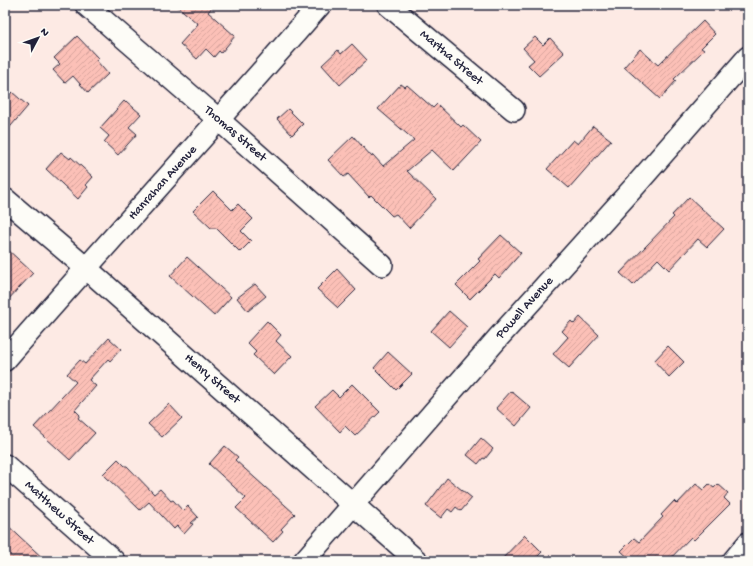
<svg xmlns="http://www.w3.org/2000/svg" width="753" height="566" font-family="'Gochi Hand',sans-serif">
	<style>
		.building { fill: url(#building-hatch); stroke: #22223b }
		.lines { fill: none; stroke-linecap: round; stroke-linejoin: round }
		.minor-casing { stroke: #22223b; stroke-width: 24 }
		.minor { stroke: #fdfcf7; stroke-width: 21 }
		.labels { text-anchor: middle; dominant-baseline: central; stroke-width: 3; stroke-linejoin: round; paint-order: stroke }
		.street-label { font-size: 13px; fill: #22223b; stroke: #fdfcf7 }
	</style>
	<defs>
		<pattern id="building-hatch" width="6" height="6" patternUnits="userSpaceOnUse"><rect width="6" height="6" fill="#fcc0b7"/><path d="M-1 1l2-2M0 6l6-6M5 7l2-2" fill="none" stroke="#d8a59e"/></pattern>
	</defs>
	<rect width="100%" height="100%" fill="#fdeae4"/>
	<filter id="ink" filterUnits="userSpaceOnUse"><feTurbulence type="fractalNoise" baseFrequency=".025" numOctaves="2"/><feDisplacementMap in="SourceGraphic" scale="8" xChannelSelector="R" yChannelSelector="G"/><feConvolveMatrix kernelMatrix="1 2 1 2 8 2 1 2 1" color-interpolation-filters="sRGB"/></filter>
	<g filter="url(#ink)">
		<g class="building">
			<path d="M176,5H214L208,12L235,36L221,53L219,51L214,57L206,49L197,59L180,44L198,24Z"/>
			<path d="M703,21L715,34L701,48L704,50L674,79L676,81L660,99L624,67L640,49L658,65Z"/>
			<path d="M77,36L98,58L96,60L108,74L88,93L73,76L65,83L53,70L60,64L54,58Z"/>
			<path d="M535,37L543,45L550,38L564,53L539,76L528,65L534,60L523,48Z"/>
			<path d="M352,44L367,60L340,85L322,65L338,50L341,54Z"/>
			<path d="M401,84L405,87L407,85L433,108L437,104L461,127L463,125L481,142L454,171L432,150L407,171L436,199L409,228L396,214L392,216L371,195L369,197L348,174L344,177L328,160L353,136L372,157L373,155L383,166L414,140L378,109Z"/>
			<path d="M12,92L28,106L5,133V100Z"/>
			<path d="M124,101L126,103L127,102L141,114L129,127L137,134L118,155L104,142L109,136L100,128Z"/>
			<path d="M288,109L303,124L292,135L277,119Z"/>
			<path d="M593,126L611,140L569,188L547,169L573,140L578,144Z"/>
			<path d="M61,152L70,159L71,157L93,177L86,185L88,187L78,199L46,169Z"/>
			<path d="M213,191L232,210L238,204L253,219L241,231L251,241L240,252L216,228H211L193,211Z"/>
			<path d="M689,197L724,229L707,247L698,239L669,270L658,259L633,285L620,273L674,217L672,215Z"/>
			<path d="M501,235L521,253L499,278L495,274L470,299L456,285L480,261L478,259Z"/>
			<path d="M5,247L33,273L5,303Z"/>
			<path d="M187,257L231,297L214,316L170,276Z"/>
			<path d="M337,269L356,290L338,308L317,289Z"/>
			<path d="M255,284L266,296L248,311L237,298Z"/>
			<path d="M449,311L467,327L449,347L431,331Z"/>
			<path d="M580,317L599,335L569,368L553,354L568,337L562,331L571,321L574,324Z"/>
			<path d="M267,321L281,335L276,341L292,356L274,375L253,355L256,352L247,343Z"/>
			<path d="M109,338L121,349L110,361L108,359L89,380L96,386L75,410L80,415L78,418L95,433L70,460L34,427L76,382L67,374L80,360L85,364Z"/>
			<path d="M668,346L684,362L669,377L654,361Z"/>
			<path d="M388,352L412,374L396,390L374,368Z"/>
			<path d="M352,384L380,412L355,436L345,426L340,432L315,406L332,390L339,397Z"/>
			<path d="M511,391L531,408L516,426L496,408Z"/>
			<path d="M169,404L182,418L162,437L148,424Z"/>
			<path d="M481,438L493,449L485,459L483,458L478,464L467,455Z"/>
			<path d="M225,446L238,457L235,460L295,514L281,529L283,531L273,542L236,508L246,498L209,464Z"/>
			<path d="M118,459L125,466H127L154,494L160,489L171,501L173,500L183,511L188,506L198,517L191,523L193,524L184,534L177,526L174,529L149,502L140,510L103,474Z"/>
			<path d="M447,478L472,498L461,511L456,507L452,512L448,509L441,518L426,506Z"/>
			<path d="M696,484L703,490L709,484L714,488L718,484L728,493L724,498L730,504L694,540L691,537L668,561H632L621,551L634,538L639,542L663,517L661,515L674,501L677,504Z"/>
			<path d="M5,523L46,561H5Z"/>
			<path d="M525,535L542,552L533,561H500Z"/>
		</g>
		<g class="lines">
			<g class="minor-casing">
				<g id="minor">
					<path d="M86,5L219,120L382,265"/>
					<path d="M388,5L514,110"/>
					<path d="M5,199L86,268L417,561"/>
					<path d="M5,360C109,241 216,124 320,5"/>
					<path d="M5,465L114,561"/>
					<path d="M304,561L498,338L636,185L748,57"/>
					<path d="M733,561L748,543"/>
				</g>
			</g>
			<use href="#minor" class="minor"/>
		</g>
	</g>
	<g class="labels">
		<g class="street-label">
			<text transform="translate(451 58) rotate(40)">Martha Street</text>
			<text transform="translate(235 134) rotate(41)">Thomas Street</text>
			<text transform="translate(163 183) rotate(-48)">Hanrahan Avenue</text>
			<text transform="translate(525 308) rotate(-48)">Powell Avenue</text>
			<text transform="translate(212 379) rotate(41)">Henry Street</text>
			<text transform="translate(59 513) rotate(42)">Matthew Street</text>
		</g>
	</g>
	<rect width="753" height="566" fill="none" stroke="#fdfcf7" stroke-width="20"/>
	<rect x="10" y="10" width="733" height="546" fill="none" stroke="#22223b" stroke-width="1.5" filter="url(#ink)"/>
	<g transform="translate(38 38) rotate(49)" stroke="#fdfcf7" stroke-width="3" paint-order="stroke">
	<path d="M0-3L7 15L0 10L-7 15Z" fill="#22223b"/>
	<text y="-6" font-size="11" font-weight="bold" text-anchor="middle" fill="#22223b">N</text>
	</g>
</svg>
